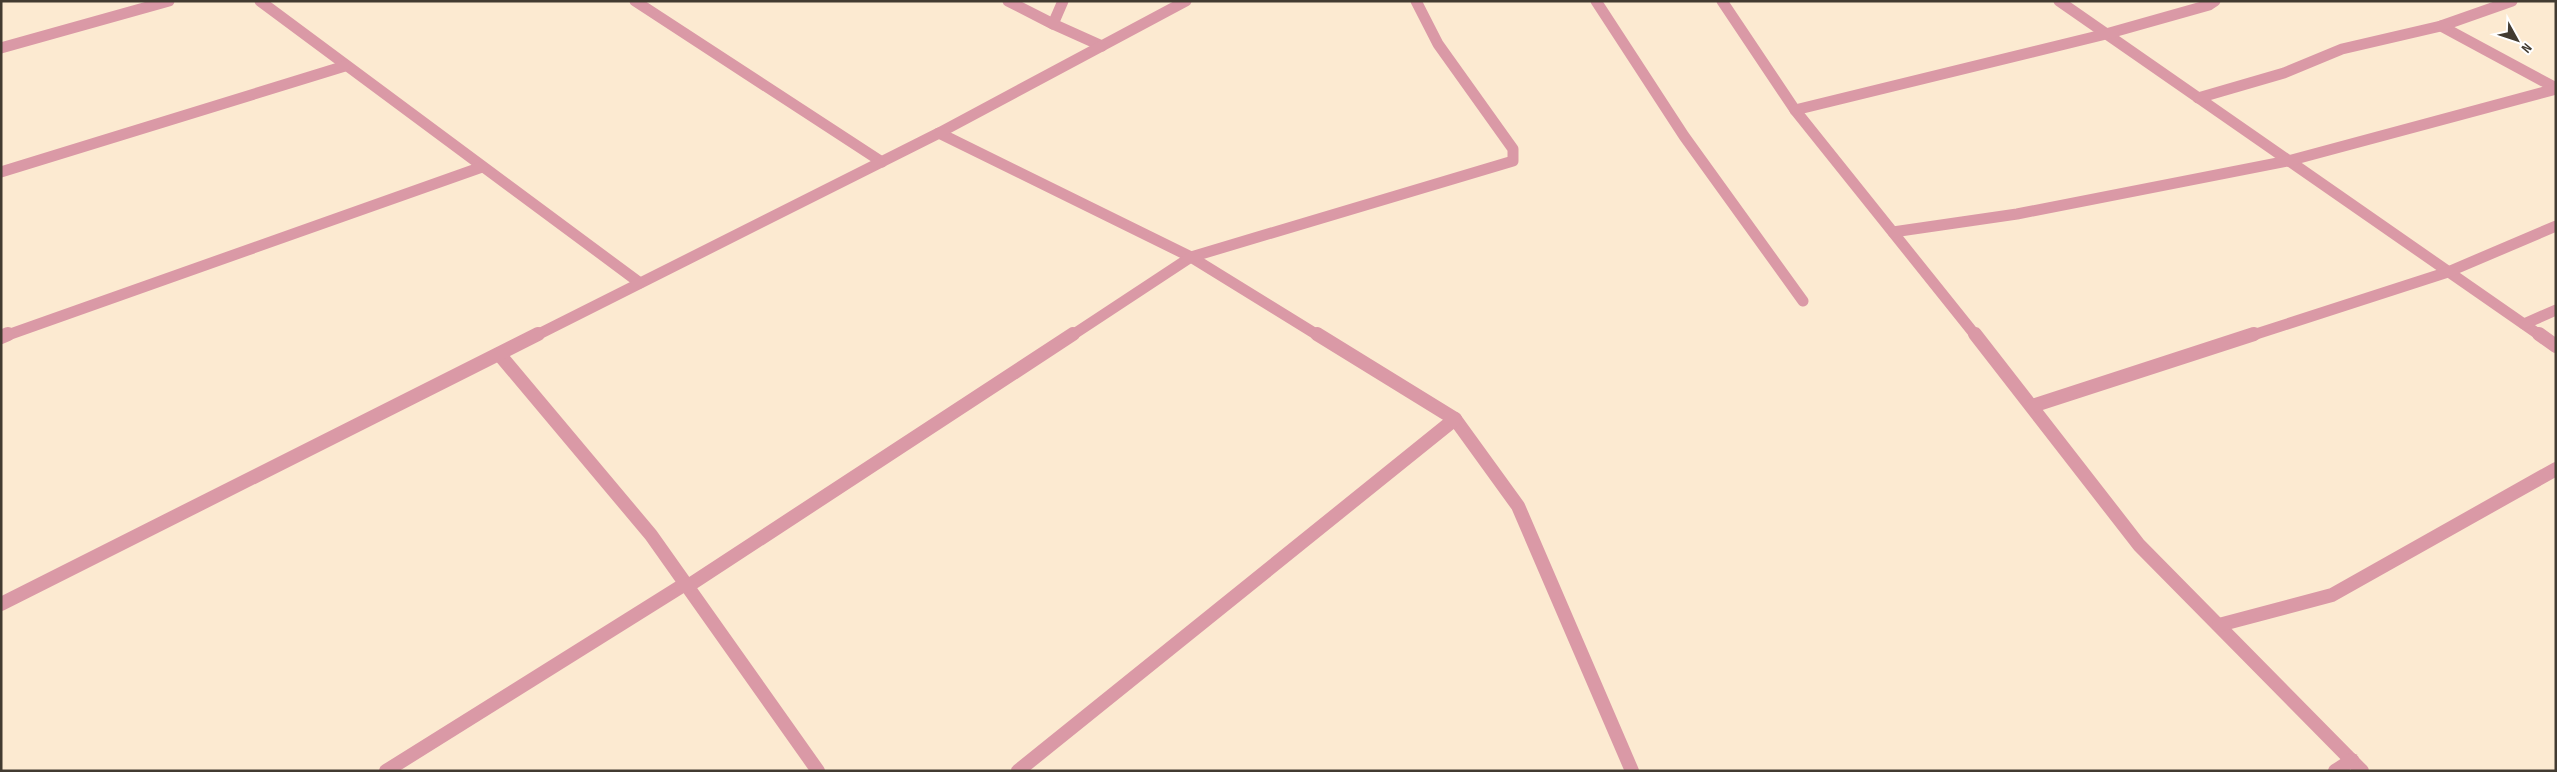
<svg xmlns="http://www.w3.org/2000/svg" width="2557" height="772" font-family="'Sofia Sans Condensed',sans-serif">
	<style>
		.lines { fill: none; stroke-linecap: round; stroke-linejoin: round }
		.minor-far1 { stroke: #da99a6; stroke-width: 11 }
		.minor { stroke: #da99a6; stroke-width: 14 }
	</style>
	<rect width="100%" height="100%" fill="#fcead1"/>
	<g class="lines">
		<g class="minor-far1">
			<path d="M260,1L640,283"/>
			<path d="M635,1L882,162"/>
			<path d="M1008,1L1053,24"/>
			<path d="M1063,1L1053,24L1102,46"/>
			<path d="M1596,1L1684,136L1803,301"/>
			<path d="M1722,1L1795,110L1976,336"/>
			<path d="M2059,1L2541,336"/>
			<path d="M2441,26L2556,88"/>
			<path d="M1,48L169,1"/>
			<path d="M2198,98L2284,73L2342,49L2441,26L2512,1"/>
			<path d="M1795,110L2106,34L2209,5L2215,1"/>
			<path d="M939,133L1191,257L1319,336"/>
			<path d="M1,172L345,66"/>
			<path d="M1893,232L2017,214L2288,161L2556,89"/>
			<path d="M2524,324L2556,310"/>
			<path d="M5,336L482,167"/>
			<path d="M535,336L939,133L1186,1"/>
			<path d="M1071,336L1191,257L1513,161V149L1438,44L1416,1"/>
			<path d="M2250,336L2448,272L2556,226"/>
		</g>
		<g class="minor">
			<path d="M1975,334L2139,545L2362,771"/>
			<path d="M2539,334L2556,346"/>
			<path d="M1,337L8,334"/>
			<path d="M499,354L651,535L818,771"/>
			<path d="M2032,406L2254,334"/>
			<path d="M1455,419L1518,506L1632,771"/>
			<path d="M1,604L538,334"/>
			<path d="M2219,625L2332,595L2556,469"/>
			<path d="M386,771L685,584L688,586L1073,334"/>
			<path d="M1018,771L1455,419L1317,334"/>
			<path d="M2335,771L2352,760"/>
		</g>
	</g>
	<rect width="2557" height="772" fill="none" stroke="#423b31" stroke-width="5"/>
	<g transform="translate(2517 40) rotate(130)" stroke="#ffffff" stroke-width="4" paint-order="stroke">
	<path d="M0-4L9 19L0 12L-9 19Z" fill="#423b31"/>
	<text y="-8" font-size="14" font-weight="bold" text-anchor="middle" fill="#423b31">N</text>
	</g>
</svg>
